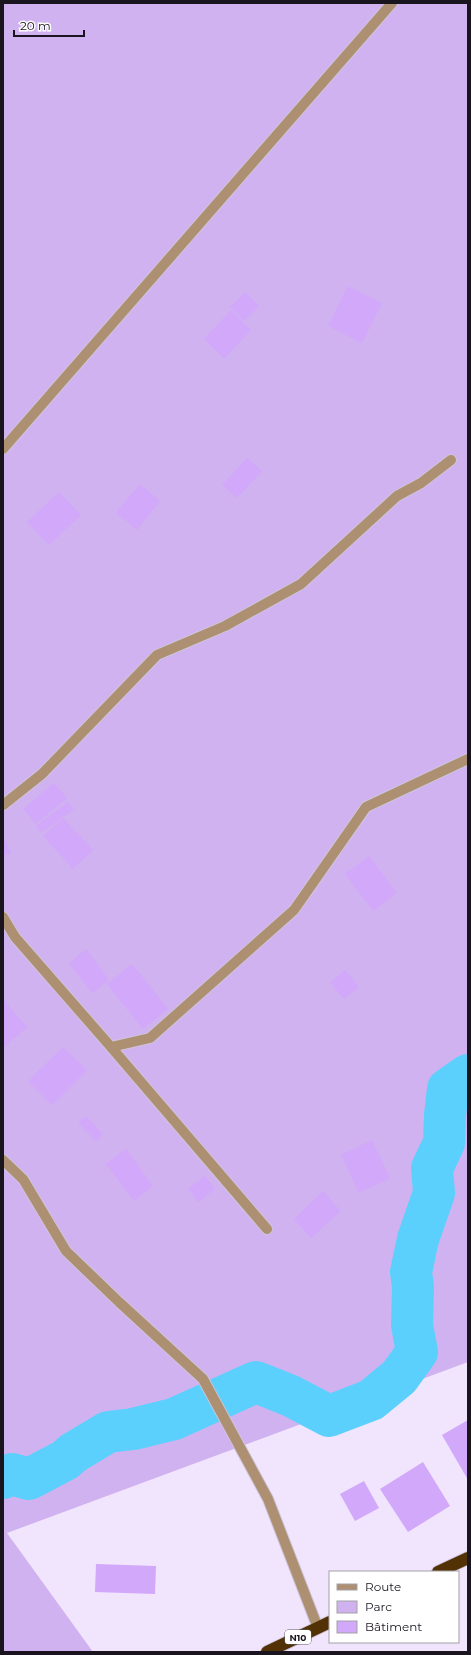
<svg xmlns="http://www.w3.org/2000/svg" width="471" height="1655" font-family="Montserrat,sans-serif">
	<style>
		.green { fill: #d1b2f0 }
		.lines { fill: none; stroke-linecap: round; stroke-linejoin: round }
		.river { stroke: #5cd0fc; stroke-width: 42 }
		.building { fill: #d1a8fa }
		.minor-casing { stroke: #cec4da; stroke-width: 12 }
		.highway-casing { stroke: #cec4da; stroke-width: 14 }
		.minor { stroke: #ad9072; stroke-width: 10 }
		.highway { stroke: #523105; stroke-width: 12 }
		.labels { text-anchor: middle; dominant-baseline: central; stroke-width: 3; stroke-linejoin: round; paint-order: stroke }
		.shield { fill: #fff; stroke: #5e5a62; stroke-width: 1 }
		.shield-label { font-size: 9px; font-weight: bold; fill: #19141e }
	</style>
	<rect width="100%" height="100%" fill="#f1e5fe"/>
	<path class="green" d="M3,3H468V1362L7,1533L93,1652H3Z"/>
	<g class="lines">
		<path class="river" d="M3,1478L12,1474L29,1479L65,1460L73,1453L108,1432L133,1429L174,1419L256,1382L291,1396L329,1416L371,1400L399,1377L417,1352L412,1325L413,1287L411,1272L418,1239L434,1193L432,1168L444,1143L445,1115L448,1089L468,1075"/>
	</g>
	<g class="building">
		<path d="M348,286L382,303L362,343L328,326Z"/>
		<path d="M245,292L259,306L244,321L230,307Z"/>
		<path d="M231,310L251,330L224,359L204,339Z"/>
		<path d="M247,458L262,471L237,498L222,485Z"/>
		<path d="M140,484L160,501L137,530L116,513Z"/>
		<path d="M59,492L81,515L49,545L27,522Z"/>
		<path d="M54,783L67,798L36,824L23,809Z"/>
		<path d="M68,802L74,809L41,833L36,826Z"/>
		<path d="M63,818L93,850L73,869L43,836Z"/>
		<path d="M3,837L11,853L3,856Z"/>
		<path d="M369,856L397,893L373,911L345,874Z"/>
		<path d="M86,949L109,980L92,993L69,963Z"/>
		<path d="M132,964L168,1009L143,1029L107,984Z"/>
		<path d="M345,970L359,987L344,999L330,982Z"/>
		<path d="M3,999L27,1027L3,1048Z"/>
		<path d="M63,1047L87,1070L52,1105L28,1081Z"/>
		<path d="M86,1116L103,1134L96,1141L78,1123Z"/>
		<path d="M372,1140L390,1178L359,1193L341,1155Z"/>
		<path d="M126,1149L153,1186L134,1201L106,1164Z"/>
		<path d="M205,1176L215,1189L198,1202L188,1189Z"/>
		<path d="M323,1191L341,1211L311,1238L294,1219Z"/>
		<path d="M468,1420V1480L442,1435Z"/>
		<path d="M423,1462L450,1506L408,1532L380,1489Z"/>
		<path d="M364,1481L379,1508L355,1521L340,1494Z"/>
		<path d="M96,1564L156,1566L155,1594L95,1592Z"/>
	</g>
	<g class="lines">
		<g class="minor-casing">
			<g id="minor">
				<path d="M3,449L392,3"/>
				<path d="M3,805L42,774L157,655L225,626L301,584L397,496L421,483L451,460"/>
				<path d="M3,917L15,937L111,1047L150,1038L294,910L366,807L468,759"/>
				<path d="M111,1047L267,1229"/>
				<path d="M3,1160L23,1179L66,1251L119,1302L203,1379L268,1499L318,1628"/>
			</g>
		</g>
		<g class="highway-casing">
			<g id="highway">
				<path d="M438,1572L468,1558"/>
				<path d="M267,1652L330,1622"/>
			</g>
		</g>
		<use href="#minor" class="minor"/>
		<use href="#highway" class="highway"/>
	</g>
	<g class="labels">
		<rect class="shield" x="285" y="1630" width="26" height="14" rx="3"/>
		<g class="shield-label">
			<text x="298" y="1637">N10</text>
		</g>
	</g>
	<rect width="471" height="1655" fill="none" stroke="#19141e" stroke-width="8"/>
	<rect x="329" y="1571" width="130" height="72" fill="#ffffff" stroke="#a3a1a5"/>
	<rect x="337" y="1584" width="20" height="6" fill="#ad9072" stroke="#a3a1a5"/>
	<text x="365" y="1591" font-size="12" fill="#19141e">Route</text>
	<rect x="337" y="1601" width="20" height="12" fill="#d1b2f0" stroke="#a3a1a5"/>
	<text x="365" y="1611" font-size="12" fill="#19141e">Parc</text>
	<rect x="337" y="1621" width="20" height="12" fill="#d1a8fa" stroke="#a3a1a5"/>
	<text x="365" y="1631" font-size="12" fill="#19141e">Bâtiment</text>
	<path d="M14 30v6h70v-6" fill="none" stroke="#19141e" stroke-width="2"/>
	<text x="20" y="30" font-size="12" fill="#19141e" stroke="#ffffff" stroke-width="3" paint-order="stroke">20 m</text>
</svg>
